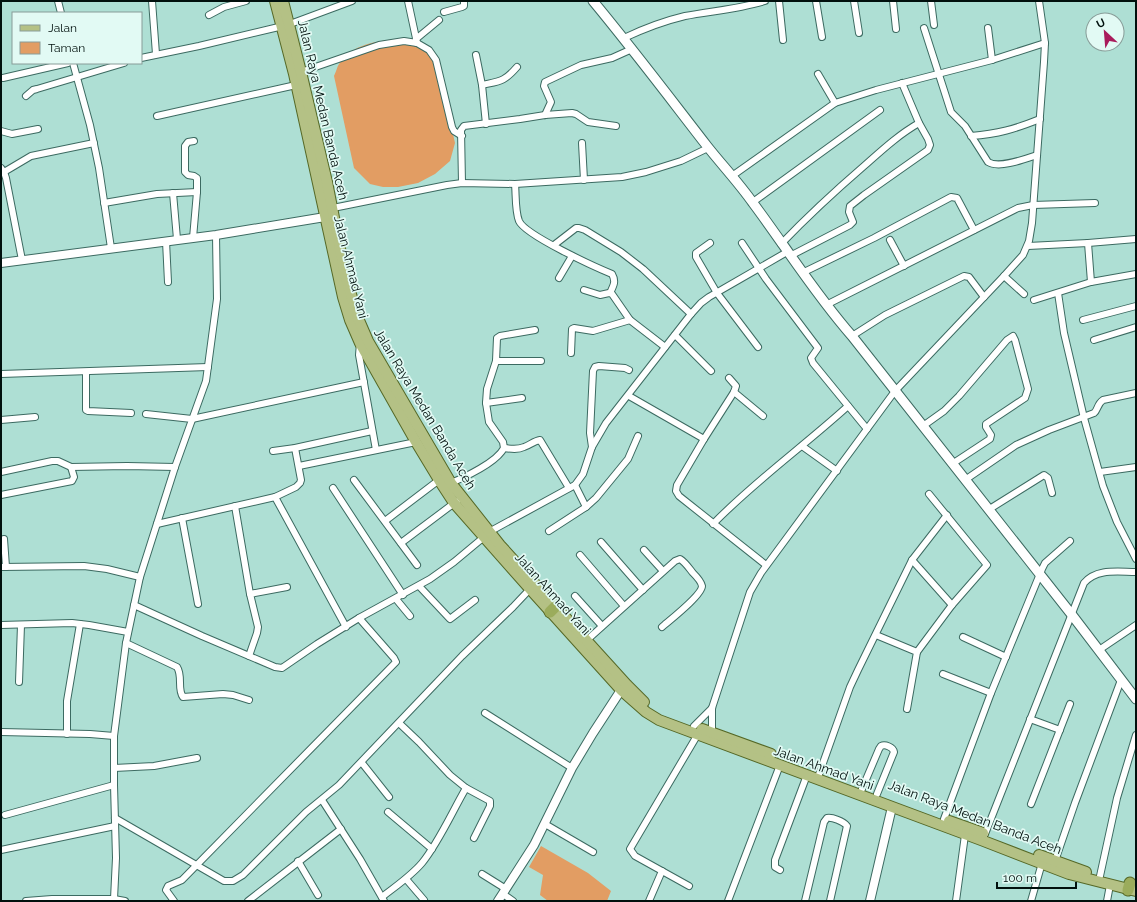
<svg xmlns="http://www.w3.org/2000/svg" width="1137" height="902" font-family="Raleway,sans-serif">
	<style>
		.green { fill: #e29d63 }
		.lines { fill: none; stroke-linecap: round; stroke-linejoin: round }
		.minor-casing { stroke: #3c6a61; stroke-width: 8 }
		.tertiary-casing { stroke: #3c6a61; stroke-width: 10 }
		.secondary-casing { stroke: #3c6a61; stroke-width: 11 }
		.primary-casing { stroke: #556826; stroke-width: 12 }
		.trunk-casing { stroke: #556826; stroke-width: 13 }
		.minor { stroke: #fff; stroke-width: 6 }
		.tertiary { stroke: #fff; stroke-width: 8 }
		.secondary { stroke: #fff; stroke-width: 9 }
		.primary { stroke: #b4c185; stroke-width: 10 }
		.trunk { stroke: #9bac5c; stroke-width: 11 }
		.labels { text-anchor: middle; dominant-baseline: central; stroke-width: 3.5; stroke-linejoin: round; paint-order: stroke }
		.street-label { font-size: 13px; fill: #01100d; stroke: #e2faf4 }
	</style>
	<rect width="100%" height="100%" fill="#aedfd4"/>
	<g class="green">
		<path d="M398,39L414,40L436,58L455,143L450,161L435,174L418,183L398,187H383L370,184L354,168L334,76C336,72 337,67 339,64C352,44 377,41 398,39Z"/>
		<path d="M541,846L588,873L611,891L607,901H548L540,895L543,875L529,867Z"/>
	</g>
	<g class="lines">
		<g class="minor-casing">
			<g id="minor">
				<path d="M58,1L61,13"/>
				<path d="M152,1L156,54"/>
				<path d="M408,1L417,43"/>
				<path d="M779,1L783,40"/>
				<path d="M816,1L822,37"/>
				<path d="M854,1L859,33"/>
				<path d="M893,1L896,29"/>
				<path d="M931,1L934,25"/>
				<path d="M444,12L462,7L464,6V1"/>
				<path d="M209,15L224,7L246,1"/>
				<path d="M290,24L352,1"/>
				<path d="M924,28L951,112L965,126L988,162C999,169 1025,159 1037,155"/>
				<path d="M988,28L992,60"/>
				<path d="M624,38C643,29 664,21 685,16C712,11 739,9 765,1"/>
				<path d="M416,39L439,20"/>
				<path d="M476,55L482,85L486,124"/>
				<path d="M141,58L199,46L283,26"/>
				<path d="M73,63L90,125L99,168L111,248"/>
				<path d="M301,72L379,45L404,41L417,43L429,50L436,60L452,127L454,131L462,136"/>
				<path d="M818,74L835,103"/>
				<path d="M3,78L68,63"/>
				<path d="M482,85C500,81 504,82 517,67"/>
				<path d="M26,96L33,90L37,89L124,63"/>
				<path d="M545,115L551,102L544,86L545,82L581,65L612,58L632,49"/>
				<path d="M157,116L296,85"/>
				<path d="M1,131L12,134L38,129"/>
				<path d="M971,136C998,134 1015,129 1040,119"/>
				<path d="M582,143L584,180"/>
				<path d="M1,168L4,172L6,178L22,260"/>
				<path d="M4,172L31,156L94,143"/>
				<path d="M732,176L835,103L876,90L992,60L1045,43"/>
				<path d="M462,183L461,130L464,126L520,119L545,115L572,113L576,114L588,122L616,126"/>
				<path d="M515,184C516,194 515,211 519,221C525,235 595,267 612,274C616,281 614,285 610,293"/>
				<path d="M173,193L177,239"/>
				<path d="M753,202L880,110"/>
				<path d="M104,203L157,194L197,192"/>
				<path d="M333,208L447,185L462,183L515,184L622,177L646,172L681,161L708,148"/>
				<path d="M193,238L197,192V178L194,176L188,175L185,172V146L188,142L194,141"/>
				<path d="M890,240L904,266"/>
				<path d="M166,241L168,282"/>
				<path d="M710,243L696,253V257L717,293L758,347"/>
				<path d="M742,243L766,279L818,348L811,358L813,363L867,429"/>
				<path d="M1088,243L1136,239"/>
				<path d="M781,244C807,217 835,191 864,166C881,151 898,135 919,123"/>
				<path d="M554,245L576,228H579L585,230L621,252L643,269L691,314"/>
				<path d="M1028,246L1088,243L1091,282L1136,274"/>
				<path d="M790,256L850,225L853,222L849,212L850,206L864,195L928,150L930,145L928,139L919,123L902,83"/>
				<path d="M802,273L874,238L951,197L957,198L974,230"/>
				<path d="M1004,276L1024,294"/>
				<path d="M559,278L572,256"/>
				<path d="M584,290L600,295L609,293L612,294L630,320L665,347"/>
				<path d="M1058,293L1064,333L1084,418L1103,486L1117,522L1136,559"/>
				<path d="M1034,300L1091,282"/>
				<path d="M826,305L1018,208L1033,205L1095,203"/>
				<path d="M1083,320L1136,306"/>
				<path d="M675,335L711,371"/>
				<path d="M852,336L885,315L964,276L969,277L984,297"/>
				<path d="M1094,340L1136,327"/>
				<path d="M360,343L359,355L376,450"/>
				<path d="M571,353L572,329L574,328L593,331L630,320"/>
				<path d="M496,361H541"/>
				<path d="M86,372V410L88,411L131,413"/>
				<path d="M1,374L208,367"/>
				<path d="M729,378L736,386L734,392L704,439L677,485L676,491L679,496L766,565"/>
				<path d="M734,392L763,416"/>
				<path d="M629,396L704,439"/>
				<path d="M486,403L522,398"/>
				<path d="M146,414L192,419L364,382"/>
				<path d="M1,420L35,417"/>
				<path d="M923,426L944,411L959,396L1007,340L1013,336L1015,340L1028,389L1025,398L986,424V427L991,435L990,439L952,464"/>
				<path d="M802,446L837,471"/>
				<path d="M592,447L590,433L593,371L595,367L599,366L625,368L629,370"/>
				<path d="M504,448C511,449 518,450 524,447C530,445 534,441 540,440L569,488"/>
				<path d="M273,451L295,448L372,431"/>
				<path d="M299,466L416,442"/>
				<path d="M1,472L52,461H58L71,467L127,466L175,467"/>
				<path d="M1100,472L1136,467"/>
				<path d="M354,480L417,565"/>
				<path d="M965,480L1016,445L1049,430L1094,413C1098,410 1097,404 1103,400L1136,393"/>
				<path d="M451,483C465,477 497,462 504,448L503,442L489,422L486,403L487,389L496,361L497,338L500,336L535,330"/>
				<path d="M333,488L403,595"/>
				<path d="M1,495L72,481L74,477L71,467"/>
				<path d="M275,497L346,627"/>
				<path d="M235,506L250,594L258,627L257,633L249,656"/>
				<path d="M586,507L596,498L628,459L638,436"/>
				<path d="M988,510L1044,475L1048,478L1052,493"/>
				<path d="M182,518L198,604"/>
				<path d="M385,521L439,480"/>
				<path d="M157,524L275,497L296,487L300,483L301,480L295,448"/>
				<path d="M713,524C755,481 804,446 848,406"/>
				<path d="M549,531L586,507L575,485"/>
				<path d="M489,532L575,485L583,474L592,447L606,423L691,314L701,303L709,297L787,252"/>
				<path d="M4,539L6,567"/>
				<path d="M601,542L643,590"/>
				<path d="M401,543L457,501"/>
				<path d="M644,550L663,571"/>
				<path d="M580,555L624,606"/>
				<path d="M912,560L952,605L987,565L929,494"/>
				<path d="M1,567L84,566L107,569L140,577"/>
				<path d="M419,586L450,619L475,600"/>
				<path d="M250,594L287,587"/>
				<path d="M575,596L602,626"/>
				<path d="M396,599L410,616"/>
				<path d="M134,605L202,636L275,667L282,668L317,644L359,618L430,579L454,562L484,537"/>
				<path d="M1,625L72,623L89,625L128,632"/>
				<path d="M876,635L917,652L907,709"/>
				<path d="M963,637L1006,657"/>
				<path d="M587,640L675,561L680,559C685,562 689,568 693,573C696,576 701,581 702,586C702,595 670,620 662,627"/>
				<path d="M126,643L177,667C183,676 177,689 183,697L223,694L233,695L249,700"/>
				<path d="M1099,650L1136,625"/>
				<path d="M917,652L952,605"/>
				<path d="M943,674L991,693"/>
				<path d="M19,682L21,625"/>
				<path d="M485,713L572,768"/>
				<path d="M1030,719L1060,730"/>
				<path d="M399,723L419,742L450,775L466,788L490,801V806L474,838"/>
				<path d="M694,726L712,708"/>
				<path d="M1,732L90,734L114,736"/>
				<path d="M712,732V708L750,592L761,573L895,391L1004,276L1023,255L1029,241L1032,223L1044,62L1045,43L1039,1"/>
				<path d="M67,734V701L80,624"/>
				<path d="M362,763L389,797"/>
				<path d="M114,768L154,766L197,758"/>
				<path d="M817,780L850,687L858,670L912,560L947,515"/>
				<path d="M862,789L879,749L881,746C885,744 893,747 894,752L877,794"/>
				<path d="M322,800L360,859L384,901"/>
				<path d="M1031,804L1070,704"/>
				<path d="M388,812L432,849"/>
				<path d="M5,815L114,785"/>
				<path d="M115,818L224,881H233L243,875L306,812L339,785L462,656L513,607L530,589"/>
				<path d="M944,819L991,693L1042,569L1045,563L1070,541"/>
				<path d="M545,824L593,852"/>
				<path d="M985,834L1084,583C1097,568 1118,572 1136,572"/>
				<path d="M1,850L115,826"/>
				<path d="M298,861L318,895"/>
				<path d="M1055,861L1075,803L1121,680"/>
				<path d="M780,870L775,867V860L807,775"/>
				<path d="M482,874L506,889"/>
				<path d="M1100,876L1117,798L1136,735"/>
				<path d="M406,879L424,900"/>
				<path d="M689,886L635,856L630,849L698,734"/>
				<path d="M503,894L513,901"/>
				<path d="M382,897C396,886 411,876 422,863C439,842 452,812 466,788"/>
				<path d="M114,899L116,858L114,785V736L126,643L140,577L175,467L206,381L217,299L216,235"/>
				<path d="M26,901L52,899H114L125,901"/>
				<path d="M174,901L166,890L168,886L182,880L396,662L394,658L359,618"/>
				<path d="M248,901L341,829"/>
				<path d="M649,901L662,871"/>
				<path d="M728,901L780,765"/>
				<path d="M805,901L824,822L827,818C832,817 843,821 847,826L830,901"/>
				<path d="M956,901L965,835"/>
				<path d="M1031,901L1042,863"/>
				<path d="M1107,901L1110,885"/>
			</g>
		</g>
		<g class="tertiary-casing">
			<g id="tertiary">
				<path d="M1,263L216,235L325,217"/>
				<path d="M498,901L534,845L572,768L593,733L621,690"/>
				<path d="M870,901L892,807"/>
			</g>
		</g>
		<g class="secondary-casing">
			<path id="secondary" d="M593,1C632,48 669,97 707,146C722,165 739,183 753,203C786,247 815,294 852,336L1072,615L1136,699"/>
		</g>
		<g class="primary-casing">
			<g id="primary">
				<path d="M275,1L294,74L343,297L350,320L360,343L416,442L439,480L454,503L530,589L621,690L646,712L659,720L981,840L1069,874L1136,891"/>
				<path d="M283,1L301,72L327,182L345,274L358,318L368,341L451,483L500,545L627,685L644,702"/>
				<path d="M702,729L771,754"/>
				<path d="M949,821L983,833"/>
				<path d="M1039,855L1086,872"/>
			</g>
		</g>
		<g class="trunk-casing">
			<g id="trunk">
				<path d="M550,612L556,606"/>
				<path d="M1128,890L1130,883"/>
			</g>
		</g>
		<use href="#minor" class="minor"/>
		<use href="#tertiary" class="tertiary"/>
		<use href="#secondary" class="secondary"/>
		<use href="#primary" class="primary"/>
		<use href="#trunk" class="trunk"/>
	</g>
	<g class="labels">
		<g class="street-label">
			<text transform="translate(323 110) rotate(77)">Jalan Raya Medan Banda Aceh</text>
			<text transform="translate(351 267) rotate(76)">Jalan Ahmad Yani</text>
			<text transform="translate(425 409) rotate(59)">Jalan Raya Medan Banda Aceh</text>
			<text transform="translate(553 594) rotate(48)">Jalan Ahmad Yani</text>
			<text transform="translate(824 768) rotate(20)">Jalan Ahmad Yani</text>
			<text transform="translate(975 817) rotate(21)">Jalan Raya Medan Banda Aceh</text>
		</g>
	</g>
	<rect width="1137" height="902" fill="none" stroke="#01100d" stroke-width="4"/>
	<rect x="12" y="12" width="130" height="52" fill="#e2faf4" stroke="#889c98"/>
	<rect x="20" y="25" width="20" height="6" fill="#b4c185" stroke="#889c98"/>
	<text x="48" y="32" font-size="12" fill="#01100d">Jalan</text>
	<rect x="20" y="42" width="20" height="12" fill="#e29d63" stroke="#889c98"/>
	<text x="48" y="52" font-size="12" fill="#01100d">Taman</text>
	<g transform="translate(1105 32) rotate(334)"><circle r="19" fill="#e2faf4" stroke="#889c98"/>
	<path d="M0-3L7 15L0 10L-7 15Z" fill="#a91b5b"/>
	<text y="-6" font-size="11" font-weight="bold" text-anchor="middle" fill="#01100d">U</text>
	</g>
	<path d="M997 882v6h79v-6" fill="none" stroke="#01100d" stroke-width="2"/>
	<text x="1003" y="882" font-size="12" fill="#01100d" stroke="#e2faf4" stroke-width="3" paint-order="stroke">100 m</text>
</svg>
